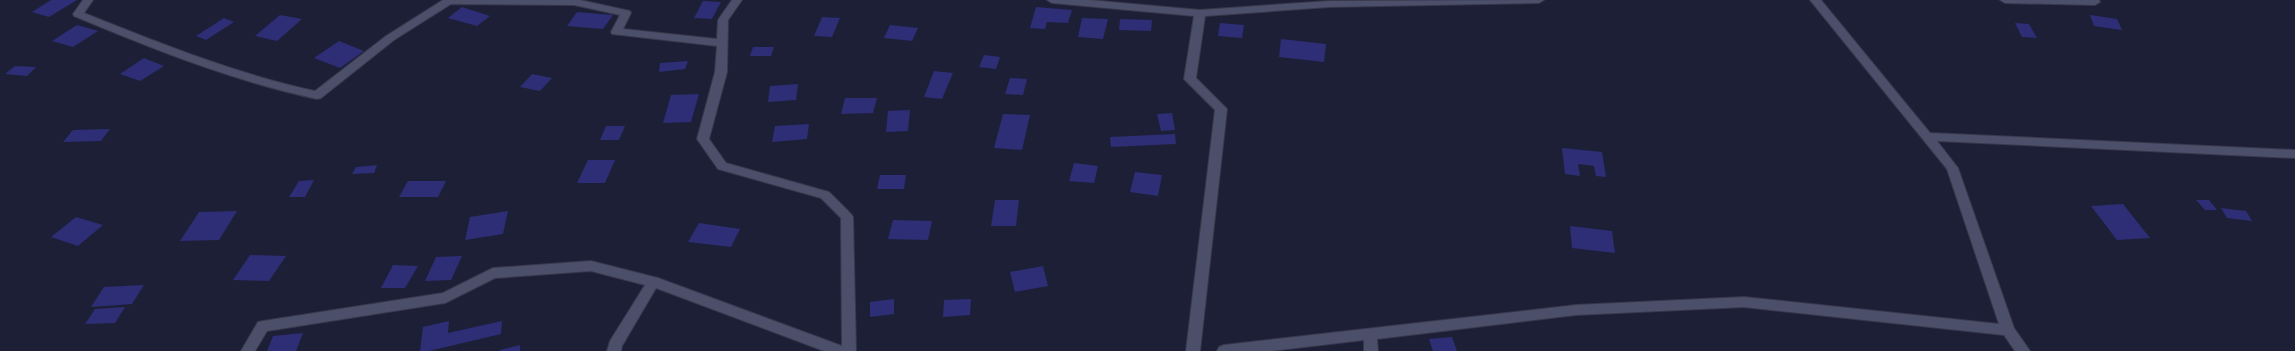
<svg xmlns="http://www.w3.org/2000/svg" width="2295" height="351" font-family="Jost,sans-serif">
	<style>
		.building { fill: #2d2e75 }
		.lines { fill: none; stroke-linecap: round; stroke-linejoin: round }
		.minor-casing { stroke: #38384c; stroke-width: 2 }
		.minor { fill: #4b4f6a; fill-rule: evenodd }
	</style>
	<rect width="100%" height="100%" fill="#1d1f37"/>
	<g class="building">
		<path d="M51,0H77L49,17L32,12Z"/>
		<path d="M703,1L721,2L712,19L694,18Z"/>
		<path d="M462,7L490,16L477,26L448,18Z"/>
		<path d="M1036,7L1072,10L1068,23L1047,22L1045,29L1030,28Z"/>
		<path d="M577,12L613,15L603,29L567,26Z"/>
		<path d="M280,15L302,19L277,41L255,36Z"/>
		<path d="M2090,15L2117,19L2122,30L2094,26Z"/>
		<path d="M822,17L840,18L832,37L814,36Z"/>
		<path d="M224,18L234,22L206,40L196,36Z"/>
		<path d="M1082,18L1108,19L1103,39L1078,37Z"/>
		<path d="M1120,19L1152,20L1151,31L1119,30Z"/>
		<path d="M1220,23L1244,25L1242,38L1218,36Z"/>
		<path d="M2015,23L2029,24L2037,38L2022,37Z"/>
		<path d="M77,25L98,31L73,47L52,41Z"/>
		<path d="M890,25L918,28L912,41L884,38Z"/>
		<path d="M1281,39L1326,44L1324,62L1279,57Z"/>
		<path d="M339,41L364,51L340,68L314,58Z"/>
		<path d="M753,47H774L771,56H750Z"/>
		<path d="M984,55L1000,57L996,69L979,67Z"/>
		<path d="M144,58L164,66L140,81L120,74Z"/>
		<path d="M688,61L685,69L659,72L660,63Z"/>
		<path d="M15,66L36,67L27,76L5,74Z"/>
		<path d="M934,71L953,73L942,99L924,97Z"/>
		<path d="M532,74L552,78L540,91L520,87Z"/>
		<path d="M1010,78L1027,79L1023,95L1005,94Z"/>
		<path d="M798,84L796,100L768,102L770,86Z"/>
		<path d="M699,94L691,122L663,123L671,95Z"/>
		<path d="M845,98H877L873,113L841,114Z"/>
		<path d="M910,110L908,131L886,132L888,111Z"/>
		<path d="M1172,113L1175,130L1161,131L1157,114Z"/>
		<path d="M1003,114L1030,115L1022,150L994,148Z"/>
		<path d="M809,124L807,139L772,142L775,126Z"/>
		<path d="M606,126H625L619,140H600Z"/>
		<path d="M110,129L101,141L63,142L73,130Z"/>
		<path d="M1175,134L1176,144L1111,147L1110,137Z"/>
		<path d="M1562,148L1602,152L1606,177L1596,176L1594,166L1578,164L1580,176L1565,174Z"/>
		<path d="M588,160H615L605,183H577Z"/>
		<path d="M1074,163L1098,166L1094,183L1069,181Z"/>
		<path d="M377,165L374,173L352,174L356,167Z"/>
		<path d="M1135,172L1162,175L1158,196L1130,192Z"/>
		<path d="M880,175H906L904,189H877Z"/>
		<path d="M314,180L305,197H289L299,181Z"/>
		<path d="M408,181H446L438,197H399Z"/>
		<path d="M995,200H1019L1016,226H991Z"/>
		<path d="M2196,200H2209L2217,210H2205Z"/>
		<path d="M2123,204L2150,238L2117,240L2091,206Z"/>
		<path d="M2221,208L2246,211L2252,221L2227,218Z"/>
		<path d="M237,211L219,240L180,241L199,212Z"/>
		<path d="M508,211L503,234L465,240L470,217Z"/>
		<path d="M76,217L103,225L78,246L51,237Z"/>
		<path d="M893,220L932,221L928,240L888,239Z"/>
		<path d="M699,223L740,229L731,247L688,242Z"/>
		<path d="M1570,226L1612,231L1615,253L1572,248Z"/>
		<path d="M250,255L286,256L269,281L233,280Z"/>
		<path d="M462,256L451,280L425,281L436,257Z"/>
		<path d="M393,265L418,266L405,288H381Z"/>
		<path d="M1043,266L1048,286L1015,292L1010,272Z"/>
		<path d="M144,285L132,304L91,307L104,287Z"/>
		<path d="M894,299V314L870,317V302Z"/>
		<path d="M971,299L970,315L943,317L944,300Z"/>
		<path d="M125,307L115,323L85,324L95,309Z"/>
		<path d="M449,321L448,333L502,321L501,334L429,351H420L423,327Z"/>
		<path d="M303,333L296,351H267L273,336Z"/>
		<path d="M1452,337L1457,351H1433L1429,339Z"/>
		<path d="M520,345V351H500V350Z"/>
	</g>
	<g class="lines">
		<g class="minor-casing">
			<g id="minor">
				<path d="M83,0H93L84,13C159,43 236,74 315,91L386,36L443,0H580L630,11L631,13L623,29L717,39L718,20L732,0H742L728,20L727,72L709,139L726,163L829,192L851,214L853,217L856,351H824L656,288L622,346L621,351H607L610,341L645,285L591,271L495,278L445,303L267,331L255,351H241L258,322L263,321L443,293L493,268L591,261L658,278L842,346L841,218L821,198L718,169L697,139L715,72L717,46L612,34L611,32L620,15L574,5L451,4L394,40L321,98L317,99C233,81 153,49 74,16L73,14Z"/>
				<path d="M1047,0H1089L1200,10L1329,1L1544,0L1539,3L1329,7L1205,16L1196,78L1227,109L1200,351H1186L1215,110L1184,79L1194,16L1052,3Z"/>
				<path d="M1810,0H1821L1930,133L2295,150V158L1937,141L1958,168L2014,328L2030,351H2015L2004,335L1744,307L1576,315L1377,339L1378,351H1364V340L1271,351H1217L1219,347L1224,345L1576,305L1744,297L1999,324L1947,169Z"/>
				<path d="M2000,0H2099L2100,2L2095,5L2005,3Z"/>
			</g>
		</g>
		<use href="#minor" class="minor"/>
	</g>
</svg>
